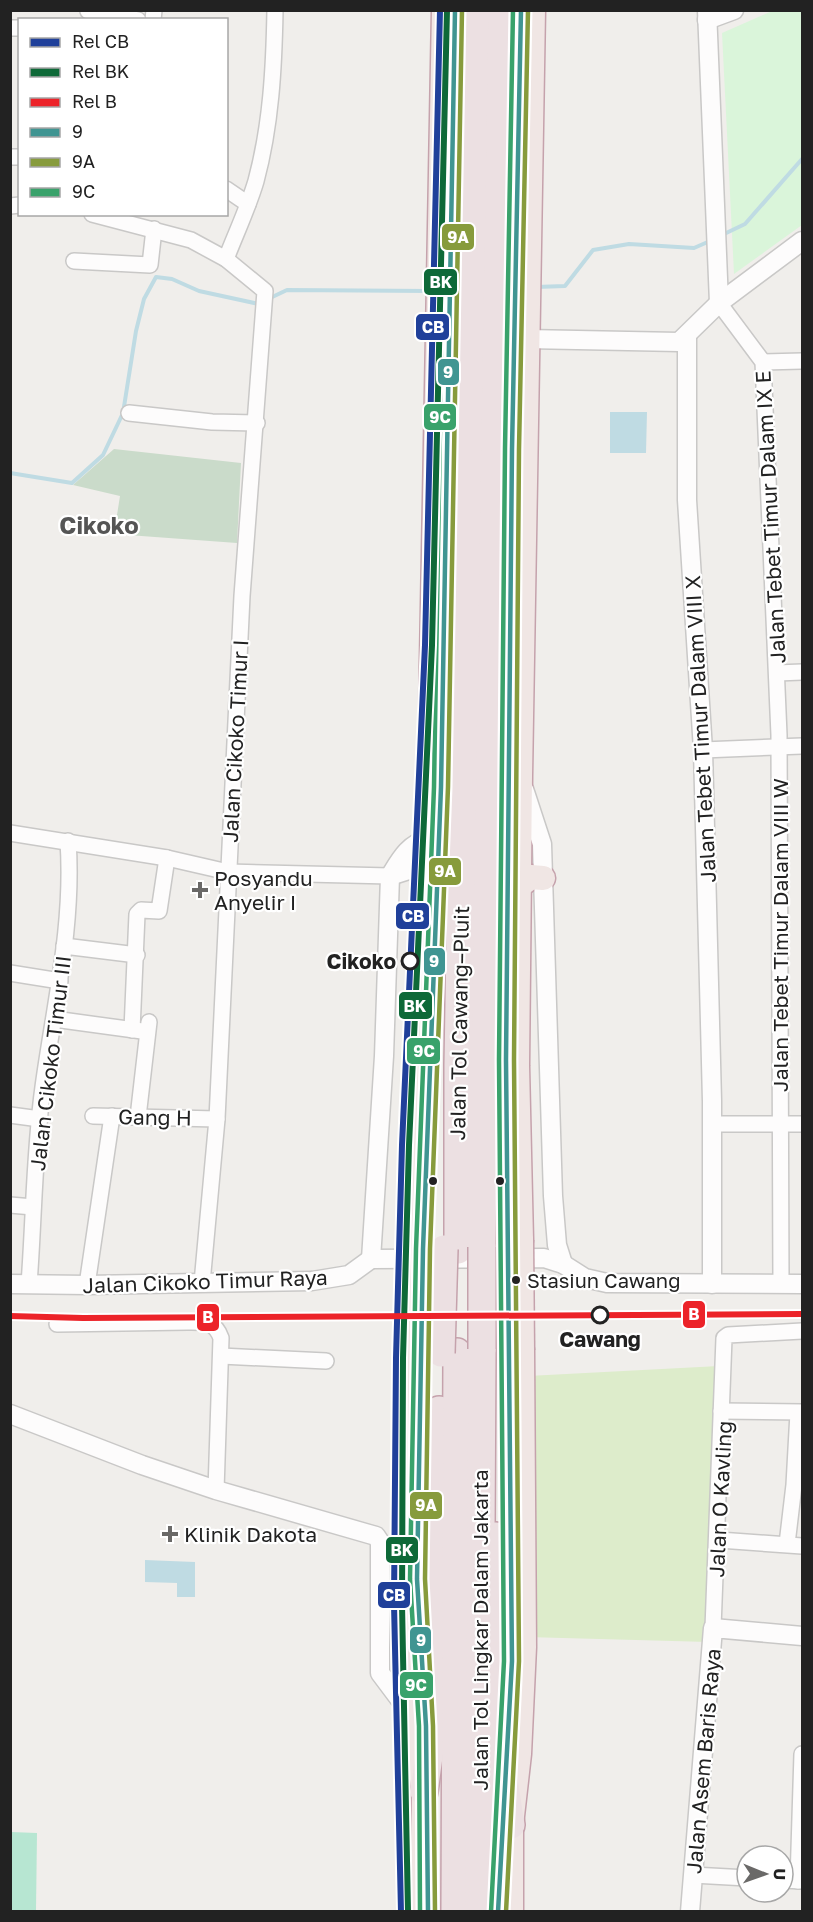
<svg xmlns="http://www.w3.org/2000/svg" width="813" height="1922" font-family="'Golos Text',sans-serif">
	<style>
		.grass { fill: #ddeccb }
		.cemetery { fill: #cadbca }
		.park { fill: #daf5da }
		.pitch { fill: #b7e6d2 }
		.water { fill: #bfdbe3 }
		.lines { fill: none; stroke-linecap: round; stroke-linejoin: round }
		.stream { stroke: #bfdbe3; stroke-width: 4 }
		.minor-casing { stroke: #c9c8c7; stroke-width: 18 }
		.tertiary-casing { stroke: #c9c8c7; stroke-width: 21 }
		.trunk-casing { stroke: #c5a2ac; stroke-width: 27 }
		.motorway-casing { stroke: #c5a2ac; stroke-width: 30 }
		.minor { stroke: #fdfcfc; stroke-width: 15 }
		.tertiary { stroke: #fdfcfc; stroke-width: 18 }
		.trunk { stroke: #f0e6e4; stroke-width: 24 }
		.motorway { stroke: #ece0e2; stroke-width: 27 }
		.trunk-bridge-casing { stroke: #c5a2ac; stroke-width: 27; stroke-linecap: butt }
		.motorway-bridge-casing { stroke: #c5a2ac; stroke-width: 30; stroke-linecap: butt }
		.trunk-bridge { stroke: #f0e6e4; stroke-width: 24 }
		.motorway-bridge { stroke: #ece0e2; stroke-width: 27 }
		.bus-1-casing { stroke: #fff; stroke-width: 9 }
		.bus-2-casing { stroke: #fff; stroke-width: 9 }
		.bus-3-casing { stroke: #fff; stroke-width: 9 }
		.bus-1 { stroke: #409592; stroke-width: 4.5 }
		.bus-2 { stroke: #879b3c; stroke-width: 4.5 }
		.bus-3 { stroke: #39a26b; stroke-width: 4.5 }
		.rail-1-casing { stroke: #fff; stroke-width: 10 }
		.rail-2-casing { stroke: #fff; stroke-width: 10 }
		.rail-3-casing { stroke: #fff; stroke-width: 10 }
		.rail-1 { stroke: #20409a; stroke-width: 6 }
		.rail-2 { stroke: #0e6938; stroke-width: 6 }
		.rail-3 { stroke: #ec2329; stroke-width: 6 }
		.poi-dot { fill: #6a6968; stroke: #fff; stroke-width: 2 }
		.stop-dot { fill: #fff; stroke: #222; stroke-width: 3 }
		.bus-dot { fill: #222; stroke: #fff; stroke-width: 2 }
		.labels { text-anchor: middle; dominant-baseline: central; stroke-width: 4.5; stroke-linejoin: round; paint-order: stroke }
		.bus-label { font-size: 20px; fill: #222; stroke: #fff; text-anchor: start }
		.street-label { font-size: 21px; fill: #222; stroke: #fff }
		.poi-label { font-size: 21px; fill: #222; stroke: #fff; text-anchor: start }
		.stop-label { font-size: 21px; font-weight: bold; fill: #222; stroke: #fff; text-anchor: end }
		.quarter-label { font-size: 24px; font-weight: bold; fill: #555; stroke: #fff }
		.line-badge { stroke: #fff; stroke-width: 2 }
		.badge-label { font-size: 16px; text-anchor: middle; font-weight: bold; fill: #fff }
	</style>
	<rect width="100%" height="100%" fill="#f0eeeb"/>
	<path class="grass" d="M719,1366L709,1642L526,1637L528,1376Z"/>
	<path class="cemetery" d="M114,449L241,463L237,543L114,534L120,496L73,485Z"/>
	<path class="park" d="M772,11H802V225L734,274L722,33Z"/>
	<path class="pitch" d="M11,1832L37,1833L36,1911H11Z"/>
	<g class="water">
		<path d="M610,412H647L646,453H610Z"/>
		<path d="M145,1560L195,1562V1597H177V1583L145,1582Z"/>
	</g>
	<g class="lines">
		<g class="stream">
			<path d="M722,235L745,224L802,159"/>
			<path d="M536,287L565,286L593,250L629,244L694,248L710,241"/>
			<path d="M503,288H520"/>
			<path d="M268,299L287,290L430,291"/>
			<path d="M10,473L72,483L103,455L123,413L136,331L144,299L156,277L172,279L199,291L259,304"/>
		</g>
		<g class="minor-casing">
			<g id="minor">
				<path d="M88,11L138,20"/>
				<path d="M153,20L154,10"/>
				<path d="M10,28H20"/>
				<path d="M10,157H20"/>
				<path d="M226,189L248,204"/>
				<path d="M10,206L20,205"/>
				<path d="M92,214L191,240L226,259L265,291L242,596L217,1119L202,1283"/>
				<path d="M226,259C236,233 248,208 256,181C271,125 274,68 275,10"/>
				<path d="M74,261L150,265L154,229"/>
				<path d="M719,303L763,362L779,735L781,1284"/>
				<path d="M763,362L802,361"/>
				<path d="M129,413L212,422L257,423"/>
				<path d="M777,673L802,672"/>
				<path d="M703,750L802,746"/>
				<path d="M10,833L167,858L228,872L390,876"/>
				<path d="M64,946L137,955"/>
				<path d="M10,973L60,981"/>
				<path d="M54,1019L142,1031"/>
				<path d="M132,1030L137,914L141,910L159,911L167,858"/>
				<path d="M10,1115L40,1119"/>
				<path d="M93,1116L217,1119"/>
				<path d="M138,1117L149,1022"/>
				<path d="M713,1124H802"/>
				<path d="M10,1205L33,1207"/>
				<path d="M29,1284C34,1219 34,1152 43,1087C54,1006 74,924 68,841"/>
				<path d="M87,1285L112,1116"/>
				<path d="M57,1324L188,1322C205,1322 215,1321 221,1338L216,1490"/>
				<path d="M221,1356L326,1361"/>
				<path d="M721,1411L802,1412"/>
				<path d="M719,1540L802,1546"/>
				<path d="M787,1544L794,1485L798,1413"/>
				<path d="M713,1628L724,1338L728,1335L802,1331"/>
				<path d="M693,1875L747,1878"/>
				<path d="M783,1880L802,1881"/>
				<path d="M798,1881L802,1754"/>
			</g>
		</g>
		<g class="tertiary-casing">
			<g id="tertiary">
				<path d="M707,10L719,303"/>
				<path d="M707,20L734,10"/>
				<path d="M687,335V500L703,750L712,1101V1284"/>
				<path d="M526,339L679,342L719,303L802,241"/>
				<path d="M524,789L542,844L553,1196L557,1245L563,1264"/>
				<path d="M390,876L412,869L428,876"/>
				<path d="M371,1259L384,1056L390,876C400,860 408,844 428,839"/>
				<path d="M371,1259L544,1258L563,1264L585,1278L607,1283L802,1284"/>
				<path d="M10,1284L87,1285L312,1281L349,1275L371,1259"/>
				<path d="M10,1414L142,1465L216,1490L376,1536L380,1542V1673L413,1717"/>
				<path d="M690,1912L713,1628L802,1636"/>
			</g>
		</g>
		<g class="trunk-casing">
			<g id="trunk">
				<path d="M519,886L531,877L543,878"/>
				<path d="M521,1240L517,1066L520,776L533,10"/>
				<path d="M412,1246L419,1143L428,876L444,10"/>
				<path d="M408,1353L406,1629L413,1717L424,1792L422,1912"/>
				<path d="M511,1912V1825L519,1754L524,1647L522,1350"/>
			</g>
		</g>
		<g class="motorway-casing">
			<g id="motorway">
				<path d="M482,1247L493,310L499,10"/>
				<path d="M458,1250V1065L475,10"/>
				<path d="M496,1536L502,1604L504,1779L511,1825"/>
				<path d="M424,1792L433,1728L439,1410"/>
				<path d="M455,1912L457,1352"/>
				<path d="M479,1912L482,1349"/>
			</g>
		</g>
		<use href="#minor" class="minor"/>
		<use href="#tertiary" class="tertiary"/>
		<use href="#trunk" class="trunk"/>
		<use href="#motorway" class="motorway"/>
		<g class="trunk-bridge-casing">
			<g id="trunk-bridge">
				<path d="M521,1240L522,1350"/>
				<path d="M408,1353L412,1246"/>
			</g>
		</g>
		<g class="motorway-bridge-casing">
			<g id="motorway-bridge">
				<path d="M482,1349V1247"/>
				<path d="M441,1353L444,1249"/>
			</g>
		</g>
		<use href="#trunk-bridge" class="trunk-bridge"/>
		<use href="#motorway-bridge" class="motorway-bridge"/>
		<g class="bus-1-casing">
			<g id="bus-1">
				<path d="M428,1912L426,1726L417,1579L423,1249L441,787L455,10"/>
				<path d="M498,1912L512,1661L506,1060L512,449L521,10"/>
			</g>
		</g>
		<g class="bus-2-casing">
			<g id="bus-2">
				<path d="M435,1912L433,1726L425,1579L430,1249L448,787L462,10"/>
				<path d="M506,1912L519,1661L514,1060L519,449L528,10"/>
			</g>
		</g>
		<g class="bus-3-casing">
			<g id="bus-3">
				<path d="M420,1912L419,1726L410,1579L416,1249L434,787L447,10"/>
				<path d="M491,1912L504,1661L499,1060L505,449L513,10"/>
			</g>
		</g>
		<use href="#bus-1" class="bus-1"/>
		<use href="#bus-2" class="bus-2"/>
		<use href="#bus-3" class="bus-3"/>
		<g class="rail-1-casing">
			<path id="rail-1" d="M401,1912L394,1604L396,1358L402,1145L425,645L440,10"/>
		</g>
		<g class="rail-2-casing">
			<path id="rail-2" d="M408,1912L402,1604L403,1358L409,1145L432,645L447,10"/>
		</g>
		<g class="rail-3-casing">
			<path id="rail-3" d="M10,1316L83,1318L802,1314"/>
		</g>
		<use href="#rail-1" class="rail-1"/>
		<use href="#rail-2" class="rail-2"/>
		<use href="#rail-3" class="rail-3"/>
	</g>
	<g class="poi-dot">
		<path d="M197 881h6v6h6v6h-6v6h-6v-6h-6v-6h6z"/>
		<path d="M167 1525h6v6h6v6h-6v6h-6v-6h-6v-6h6z"/>
	</g>
	<g class="stop-dot">
		<circle cx="410" cy="961" r="8"/>
		<circle cx="600" cy="1315" r="8"/>
	</g>
	<g class="bus-dot">
		<circle cx="433" cy="1181" r="5"/>
		<circle cx="500" cy="1181" r="5"/>
		<circle cx="516" cy="1280" r="5"/>
	</g>
	<g class="labels">
		<g class="bus-label">
			<text x="527" y="1280">Stasiun Cawang</text>
		</g>
		<g class="street-label">
			<text transform="translate(770 517) rotate(-93)">Jalan Tebet Timur Dalam IX E</text>
			<text transform="translate(700 729) rotate(-93)">Jalan Tebet Timur Dalam VIII X</text>
			<text transform="translate(235 741) rotate(-87)">Jalan Cikoko Timur I</text>
			<text transform="translate(780 935) rotate(-90)">Jalan Tebet Timur Dalam VIII W</text>
			<text transform="translate(459 1023) rotate(-89)">Jalan Tol Cawang–Pluit</text>
			<text transform="translate(50 1063) rotate(-83)">Jalan Cikoko Timur III</text>
			<text transform="translate(155 1117) rotate(1)">Gang H</text>
			<text transform="translate(205 1281) rotate(-2)">Jalan Cikoko Timur Raya</text>
			<text transform="translate(720 1499) rotate(-87)">Jalan O Kavling</text>
			<text transform="translate(480 1630) rotate(-90)">Jalan Tol Lingkar Dalam Jakarta</text>
			<text transform="translate(703 1761) rotate(-85)">Jalan Asem Baris Raya</text>
		</g>
		<g class="poi-label">
			<text x="214" y="878">Posyandu<tspan x="214" dy="24">Anyelir I</tspan></text>
			<text x="184" y="1534">Klinik Dakota</text>
		</g>
		<g class="stop-label">
			<text x="396" y="961">Cikoko</text>
			<text x="600" y="1339" text-anchor="middle">Cawang</text>
		</g>
		<g class="quarter-label">
			<text x="99" y="524">Cikoko</text>
		</g>
	</g>
	<g class="line-badge">
		<rect x="441" y="223" width="34" height="28" rx="6" fill="#879b3c"/>
		<rect x="423" y="268" width="35" height="28" rx="6" fill="#0e6938"/>
		<rect x="415" y="313" width="35" height="28" rx="6" fill="#20409a"/>
		<rect x="437" y="358" width="23" height="28" rx="6" fill="#409592"/>
		<rect x="423" y="403" width="34" height="28" rx="6" fill="#39a26b"/>
		<rect x="428" y="857" width="34" height="29" rx="6" fill="#879b3c"/>
		<rect x="395" y="902" width="35" height="28" rx="6" fill="#20409a"/>
		<rect x="423" y="947" width="23" height="29" rx="6" fill="#409592"/>
		<rect x="398" y="991" width="35" height="29" rx="6" fill="#0e6938"/>
		<rect x="406" y="1037" width="35" height="28" rx="6" fill="#39a26b"/>
		<rect x="682" y="1300" width="24" height="29" rx="6" fill="#ec2329"/>
		<rect x="196" y="1303" width="24" height="29" rx="6" fill="#ec2329"/>
		<rect x="409" y="1491" width="34" height="29" rx="6" fill="#879b3c"/>
		<rect x="385" y="1536" width="34" height="28" rx="6" fill="#0e6938"/>
		<rect x="377" y="1581" width="34" height="28" rx="6" fill="#20409a"/>
		<rect x="409" y="1626" width="23" height="28" rx="6" fill="#409592"/>
		<rect x="399" y="1671" width="35" height="28" rx="6" fill="#39a26b"/>
	</g>
	<g class="badge-label">
		<text x="458" y="243">9A</text>
		<text x="441" y="288">BK</text>
		<text x="433" y="333">CB</text>
		<text x="448" y="378">9</text>
		<text x="440" y="423">9C</text>
		<text x="445" y="877">9A</text>
		<text x="413" y="922">CB</text>
		<text x="434" y="967">9</text>
		<text x="415" y="1012">BK</text>
		<text x="424" y="1057">9C</text>
		<text x="694" y="1320">B</text>
		<text x="208" y="1323">B</text>
		<text x="426" y="1511">9A</text>
		<text x="402" y="1556">BK</text>
		<text x="394" y="1601">CB</text>
		<text x="421" y="1646">9</text>
		<text x="416" y="1691">9C</text>
	</g>
	<rect width="813" height="1922" fill="none" stroke="#222222" stroke-width="24"/>
	<rect x="18" y="18" width="210" height="198" fill="#ffffff" stroke="#a7a7a7" stroke-width="1.5"/>
	<rect x="30" y="38" width="30" height="9" fill="#20409a" stroke="#a7a7a7" stroke-width="1.5"/>
	<text x="72" y="48" font-size="18" fill="#222222">Rel CB</text>
	<rect x="30" y="68" width="30" height="9" fill="#0e6938" stroke="#a7a7a7" stroke-width="1.5"/>
	<text x="72" y="78" font-size="18" fill="#222222">Rel BK</text>
	<rect x="30" y="98" width="30" height="9" fill="#ec2329" stroke="#a7a7a7" stroke-width="1.5"/>
	<text x="72" y="108" font-size="18" fill="#222222">Rel B</text>
	<rect x="30" y="128" width="30" height="9" fill="#409592" stroke="#a7a7a7" stroke-width="1.5"/>
	<text x="72" y="138" font-size="18" fill="#222222">9</text>
	<rect x="30" y="158" width="30" height="9" fill="#879b3c" stroke="#a7a7a7" stroke-width="1.5"/>
	<text x="72" y="168" font-size="18" fill="#222222">9A</text>
	<rect x="30" y="188" width="30" height="9" fill="#39a26b" stroke="#a7a7a7" stroke-width="1.5"/>
	<text x="72" y="198" font-size="18" fill="#222222">9C</text>
	<g transform="translate(765 1874) rotate(91)"><circle r="28" fill="#ffffff" stroke="#a7a7a7" stroke-width="1.5"/>
	<path d="M0-4.5L10 22L0 15L-10 22Z" fill="#6a6968"/>
	<text y="-9" font-size="16" font-weight="bold" text-anchor="middle" fill="#222222">U</text>
	</g>
</svg>
